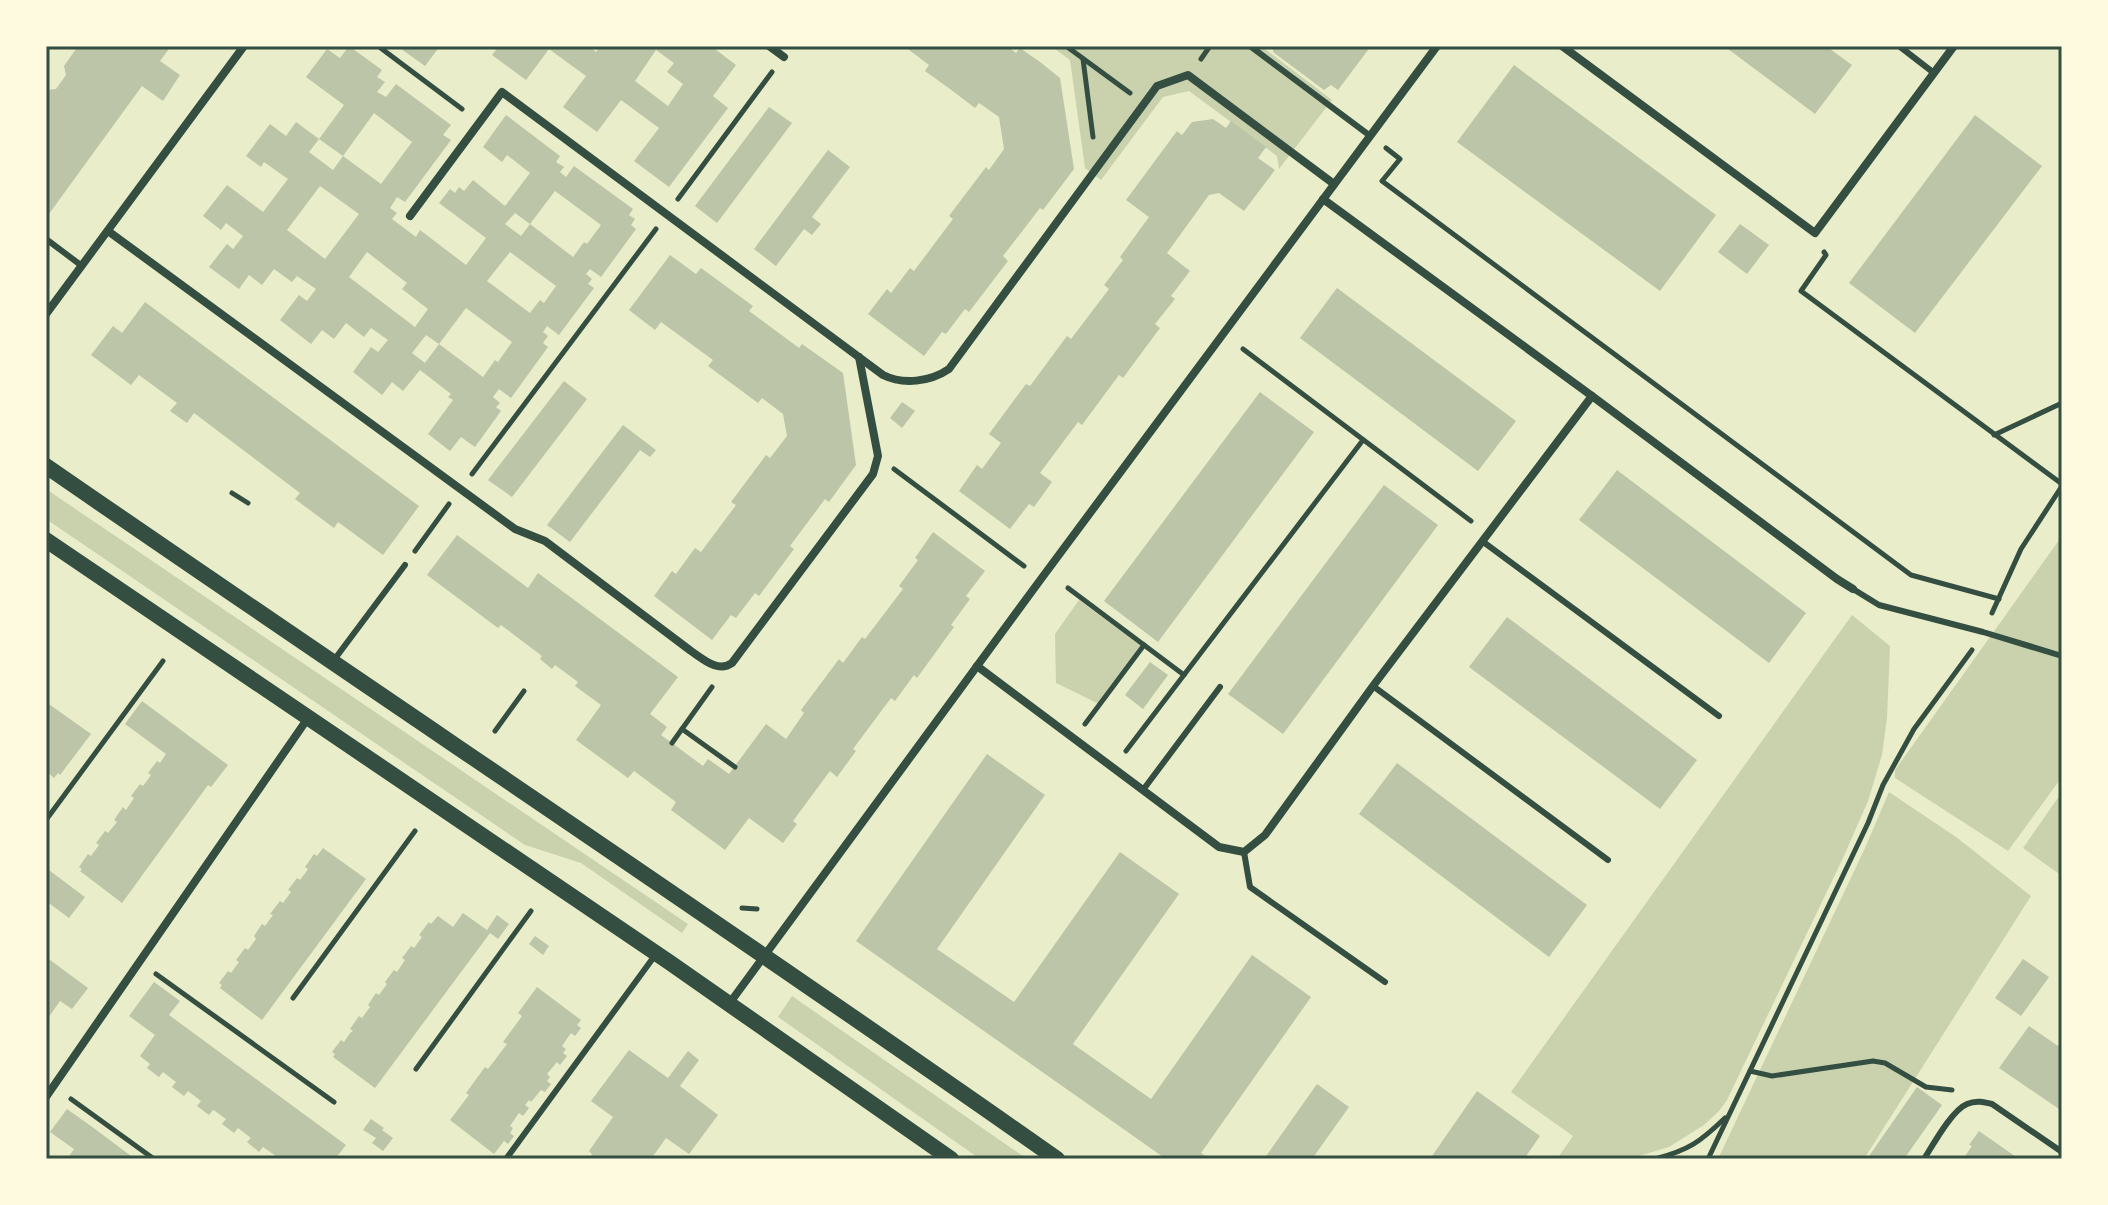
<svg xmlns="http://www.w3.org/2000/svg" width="2108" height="1205" font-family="'Space Grotesk',sans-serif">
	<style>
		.green { fill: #cad2ad }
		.building { fill: #bcc5a7; fill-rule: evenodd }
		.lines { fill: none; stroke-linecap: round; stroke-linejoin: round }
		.path { stroke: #344e41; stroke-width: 5 }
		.service { stroke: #344e41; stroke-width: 6 }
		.minor { stroke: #344e41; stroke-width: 8 }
		.secondary { stroke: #344e41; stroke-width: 16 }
		.neatline { fill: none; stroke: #344e41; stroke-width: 3 }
	</style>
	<rect width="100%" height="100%" fill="#e9edc9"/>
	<g class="green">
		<path d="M1051,46H1261L1332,100L1279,169L1277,156L1189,91L1163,97L1101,180L1085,168L1070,60Z"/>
		<path d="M46,489L688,924L682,933L581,863L525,845L46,519Z"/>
		<path d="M2062,536V777L2008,851L1895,778V770Z"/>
		<path d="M1079,600L1141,646L1099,704L1056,683L1055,634Z"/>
		<path d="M1852,615L1890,646L1887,718L1882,755L1868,801L1843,858L1727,1100L1719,1111L1704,1125L1669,1147L1629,1159H1557L1573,1136L1511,1092Z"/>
		<path d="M1889,792L1956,837L2031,896L1864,1159H1718L1865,848Z"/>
		<path d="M2062,792V876L2023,848Z"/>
		<path d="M792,996L1027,1159H980L778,1017Z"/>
	</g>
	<g class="building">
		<path d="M78,46H171L160,61L180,75L163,101L142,86L46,218V90L56,89L66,75L64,66Z"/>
		<path d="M349,46L382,70L377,77L385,82L377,92L386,97L396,84L451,125L443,135L451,140L405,202L397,197L390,208L397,213L392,219L416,237L420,230L466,265L486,238L439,203L450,189L455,193L459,187L464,191L473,180L505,206L530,173L507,155L502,162L483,147L506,115L560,156L556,162L564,167L560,172L566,177L574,166L633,209L629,215L635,219L631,225L636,229L601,277L590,269L586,274L592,279L588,284L594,288L559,335L547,326L543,332L548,336L543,343L548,347L511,398L499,389L493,397L500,403L496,407L501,411L475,447L461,437L450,451L428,434L453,400L448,397L451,394L420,370L403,391L392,382L382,395L353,372L371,347L378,352L388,340L371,328L364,337L346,323L334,339L322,330L311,344L280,320L299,295L307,301L316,289L297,276L292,282L274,269L262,285L249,275L239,289L209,267L227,244L233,249L243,236L226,223L221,230L203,216L227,185L263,212L288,179L264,162L261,167L246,156L270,124L286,136L296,122L319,139L309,152L333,170L343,156L381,184L412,142L374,113L343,156L319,139L344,105L306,77L327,49L340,58ZM320,186L359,214L325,259L287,230ZM555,191L601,225L587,244L584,242L573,257L530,224L521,236L505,224L515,213L530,224ZM367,252L407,283L402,289L428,309L415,327L349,277ZM510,252L556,286L544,303L540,300L530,313L487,281ZM466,308L512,342L498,362L495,360L483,377L439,344L425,363L412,353L426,335L439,344Z"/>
		<path d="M397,46H440L425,66Z"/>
		<path d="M499,46H589L596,52L601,46H650L656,50L635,81L668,106L683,84L667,72L674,63L656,50L660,46H711L736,65L713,96L728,108L669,187L634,161L659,128L621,100L597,132L563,107L586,76L549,49L526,80L492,55Z"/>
		<path d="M904,46H1007L1016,53L1020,48L1040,62L1060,78L1074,169L1043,210L1040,208L1003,256L1008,261L969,312L965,309L946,334L942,332L924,356L868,314L887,289L891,293L910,268L914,271L953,219L949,216L986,167L989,170L1004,149L999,117L979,103L975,108L950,89L925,71L929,65Z"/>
		<path d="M1273,46H1371L1338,90L1331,85L1324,90L1273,52Z"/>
		<path d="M1724,46H1826L1852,65L1815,114Z"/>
		<path d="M1514,65L1716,215L1660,291L1457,142Z"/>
		<path d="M769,107L792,123L717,223L695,206Z"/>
		<path d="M1975,115L2042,166L1915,333L1849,283Z"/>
		<path d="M1213,119L1226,128L1231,121L1266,147L1258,158L1275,170L1244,211L1219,193L1209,195L1167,253L1190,271L1171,296L1175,299L1155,324L1160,328L1123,378L1119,375L1082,425L1078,422L1040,473L1052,482L1034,507L1029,504L1010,529L959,491L977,465L982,469L1001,443L989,434L1026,384L1030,386L1067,336L1071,339L1109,289L1104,285L1123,260L1120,257L1149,217L1126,200L1177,131L1182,135L1192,122Z"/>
		<path d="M828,150L850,167L812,217L821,224L812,235L804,229L776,266L754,249Z"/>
		<path d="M1740,224L1769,245L1747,274L1718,252Z"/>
		<path d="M670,255L696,274L701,268L753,306L749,311L799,348L802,344L843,373L856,465L829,502L825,499L790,546L794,549L759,596L755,593L736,618L731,615L712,640L654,596L672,571L676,574L695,548L701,552L736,505L731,502L766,455L770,458L787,436L783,414L762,398L758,403L708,366L713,360L661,322L655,330L629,310Z"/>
		<path d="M1337,288L1516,421L1478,471L1300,338Z"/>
		<path d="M145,302L419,506L383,555L338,522L334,528L295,499L300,493L194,413L187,423L170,411L177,403L139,375L131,385L91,355L113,326L122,333Z"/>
		<path d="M564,381L587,399L512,497L488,480Z"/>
		<path d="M1260,392L1314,432L1158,642L1104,601Z"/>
		<path d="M902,402L915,411L902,428L890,418Z"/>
		<path d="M623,425L656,450L650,457L640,450L570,542L547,525Z"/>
		<path d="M1617,470L1806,613L1769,663L1579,520Z"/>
		<path d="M1384,485L1438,525L1283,734L1228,694Z"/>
		<path d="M933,532L985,571L966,596L970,599L951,625L954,627L917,678L914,675L895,701L891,698L853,749L856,751L837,777L830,771L793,821L797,824L783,843L749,818L725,850L671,810L676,802L634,771L628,778L576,740L601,705L575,686L578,682L555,665L552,669L540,659L542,656L501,625L498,628L427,575L457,535L528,588L538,573L678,677L650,714L667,727L661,735L672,743L703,766L708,759L729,774L766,724L786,739L804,713L801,710L839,659L843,663L862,637L865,639L903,589L899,586L918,560L915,558Z"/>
		<path d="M1507,617L1697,760L1660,809L1469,667Z"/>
		<path d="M1150,662L1168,675L1143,709L1125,695Z"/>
		<path d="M142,701L228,765L211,787L208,785L122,903L80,871L82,869L79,867L88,854L91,856L99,845L96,843L105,831L108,833L117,822L114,820L123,807L126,810L134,798L131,796L140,784L143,786L149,778L151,775L148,773L157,761L160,763L166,754L125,724Z"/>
		<path d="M46,702L91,734L60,775L58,773L54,778L46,771Z"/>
		<path d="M987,754L1045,795L937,949L1014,1002L1120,852L1179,894L1073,1044L1151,1099L1252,955L1311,997L1201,1153L1210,1159H1166L856,941Z"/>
		<path d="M1397,763L1587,905L1549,957L1359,814Z"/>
		<path d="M323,848L366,879L262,1020L220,988L222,985L219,983L228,971L231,973L239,962L236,960L245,948L248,950L256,939L254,936L262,924L265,926L273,915L270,914L280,901L283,903L291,892L288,890L297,878L300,880L306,872L308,869L305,867L314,854L317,856Z"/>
		<path d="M46,868L85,897L69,918L46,901Z"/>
		<path d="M463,913L487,930L497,915L509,924L498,939L490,933L375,1088L333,1057L335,1054L332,1052L341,1040L344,1042L350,1033L353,1031L350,1029L359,1016L362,1018L370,1007L368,1005L376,993L379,995L387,984L385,982L394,970L397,972L405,960L402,958L411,946L414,948L422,937L419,935L429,922L431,924L438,916L453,927Z"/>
		<path d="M535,936L549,946L543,955L529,944Z"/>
		<path d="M46,957L88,988L72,1009L60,1001L46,1021Z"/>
		<path d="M2023,959L2049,977L2021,1016L1995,998Z"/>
		<path d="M154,982L180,1001L169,1015L346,1145L335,1159H274L276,1156L263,1147L259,1152L247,1142L251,1138L238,1128L234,1133L222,1124L226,1119L215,1111L213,1110L209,1115L197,1106L201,1101L188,1091L184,1096L172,1087L176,1082L163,1072L159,1077L147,1068L150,1064L140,1056L155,1035L129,1016Z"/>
		<path d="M537,987L581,1020L577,1025L581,1028L575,1036L571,1033L562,1046L566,1049L563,1053L567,1056L560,1065L557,1062L547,1074L550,1077L547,1081L551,1084L545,1092L541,1090L531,1102L529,1100L525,1105L529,1108L523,1116L519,1113L510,1126L513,1128L510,1133L514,1136L508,1144L504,1141L494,1154L450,1120L469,1095L466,1093L485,1067L488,1069L507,1044L503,1042L522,1016L518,1013Z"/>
		<path d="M2029,1026L2058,1046L2062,1040V1111L1999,1068Z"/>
		<path d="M629,1050L668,1078L688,1051L699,1060L680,1086L718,1115L689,1154L666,1138L651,1159H589L592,1154L589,1151L613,1117L591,1101Z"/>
		<path d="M1317,1084L1349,1107L1312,1159H1264Z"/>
		<path d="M1917,1087L1942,1105L1904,1159H1867Z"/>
		<path d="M1477,1091L1540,1136L1524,1159H1430Z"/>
		<path d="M67,1109L91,1126L135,1159H67L74,1149L50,1132Z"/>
		<path d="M371,1119L384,1128L382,1130L393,1138L383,1151L372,1143L376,1138L363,1130Z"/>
		<path d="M1979,1131L2019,1159H1963L1972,1146L1969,1145Z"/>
	</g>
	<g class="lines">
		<g class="path">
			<path d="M378,46L462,109"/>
			<path d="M1066,46L1130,93"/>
			<path d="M1083,59L1093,137"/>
			<path d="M1201,59L1210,46"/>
			<path d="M1386,148L1400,159L1382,181L1911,575L1999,599"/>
			<path d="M678,199L772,72"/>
			<path d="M1824,252L1826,255L1801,291L2062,484"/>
			<path d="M1243,349L1471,521"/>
			<path d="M1994,435L2062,403"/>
			<path d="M894,469L1024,566"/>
			<path d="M472,474L656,229"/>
			<path d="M232,493L248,503"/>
			<path d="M415,551L449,504"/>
			<path d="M1068,588L1184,675"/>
			<path d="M1992,613L2021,549L2062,486"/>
			<path d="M1085,724L1144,645"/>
			<path d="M682,729L735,767"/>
			<path d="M495,731L524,691"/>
			<path d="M672,743L712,687"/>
			<path d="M1126,751L1363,440"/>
			<path d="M46,820L163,661"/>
			<path d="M742,908L757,909"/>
			<path d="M156,974L334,1102"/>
			<path d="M293,998L415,831"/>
			<path d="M416,1069L531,911"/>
			<path d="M1750,1071L1772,1076L1873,1061L1885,1063L1926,1087L1952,1090"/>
			<path d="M71,1099L154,1159"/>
			<path d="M1655,1159C1689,1150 1700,1142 1725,1118"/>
			<path d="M1708,1159L1868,823L1883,785L1914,729L1972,650"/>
		</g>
		<g class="service">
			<path d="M1250,46L1369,135"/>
			<path d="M1899,46L1934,73"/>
			<path d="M46,239L82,266"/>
			<path d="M1482,541L1719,716"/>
			<path d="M1853,589L1879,605L1983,632L2062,656"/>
			<path d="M334,660L405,565"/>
			<path d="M1373,686L1608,860"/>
			<path d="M1143,790L1220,687"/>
			<path d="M1244,852L1250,887L1385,982"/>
			<path d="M506,1159L656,954"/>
			<path d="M1924,1159C1933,1145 1952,1110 1967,1104C1976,1100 1984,1102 1992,1104L2062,1152"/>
		</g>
		<g class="minor">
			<path d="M769,46L784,57"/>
			<path d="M1562,46L1815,233L1954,46"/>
			<path d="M410,216L502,92L883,375C903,385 930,382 949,369L1157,86L1188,75L1334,184"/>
			<path d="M108,231L515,529L545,541L691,651C703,659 718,673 732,663L873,474L878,456L859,357"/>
			<path d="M46,314L244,46"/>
			<path d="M1592,396L1837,579L1853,589"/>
			<path d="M977,666L1219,847L1244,852L1265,835L1373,686L1592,396L1323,199"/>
			<path d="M729,1004L1041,579L1437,46"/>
			<path d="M46,1097L308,718"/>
		</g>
		<g class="secondary">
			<path d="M46,466C382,698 723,924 1057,1159"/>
			<path d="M46,540L669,962L951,1159"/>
		</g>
	</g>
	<rect width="2108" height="1205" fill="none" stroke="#fefae0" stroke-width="96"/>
	<rect x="48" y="48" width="2012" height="1109" class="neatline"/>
</svg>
